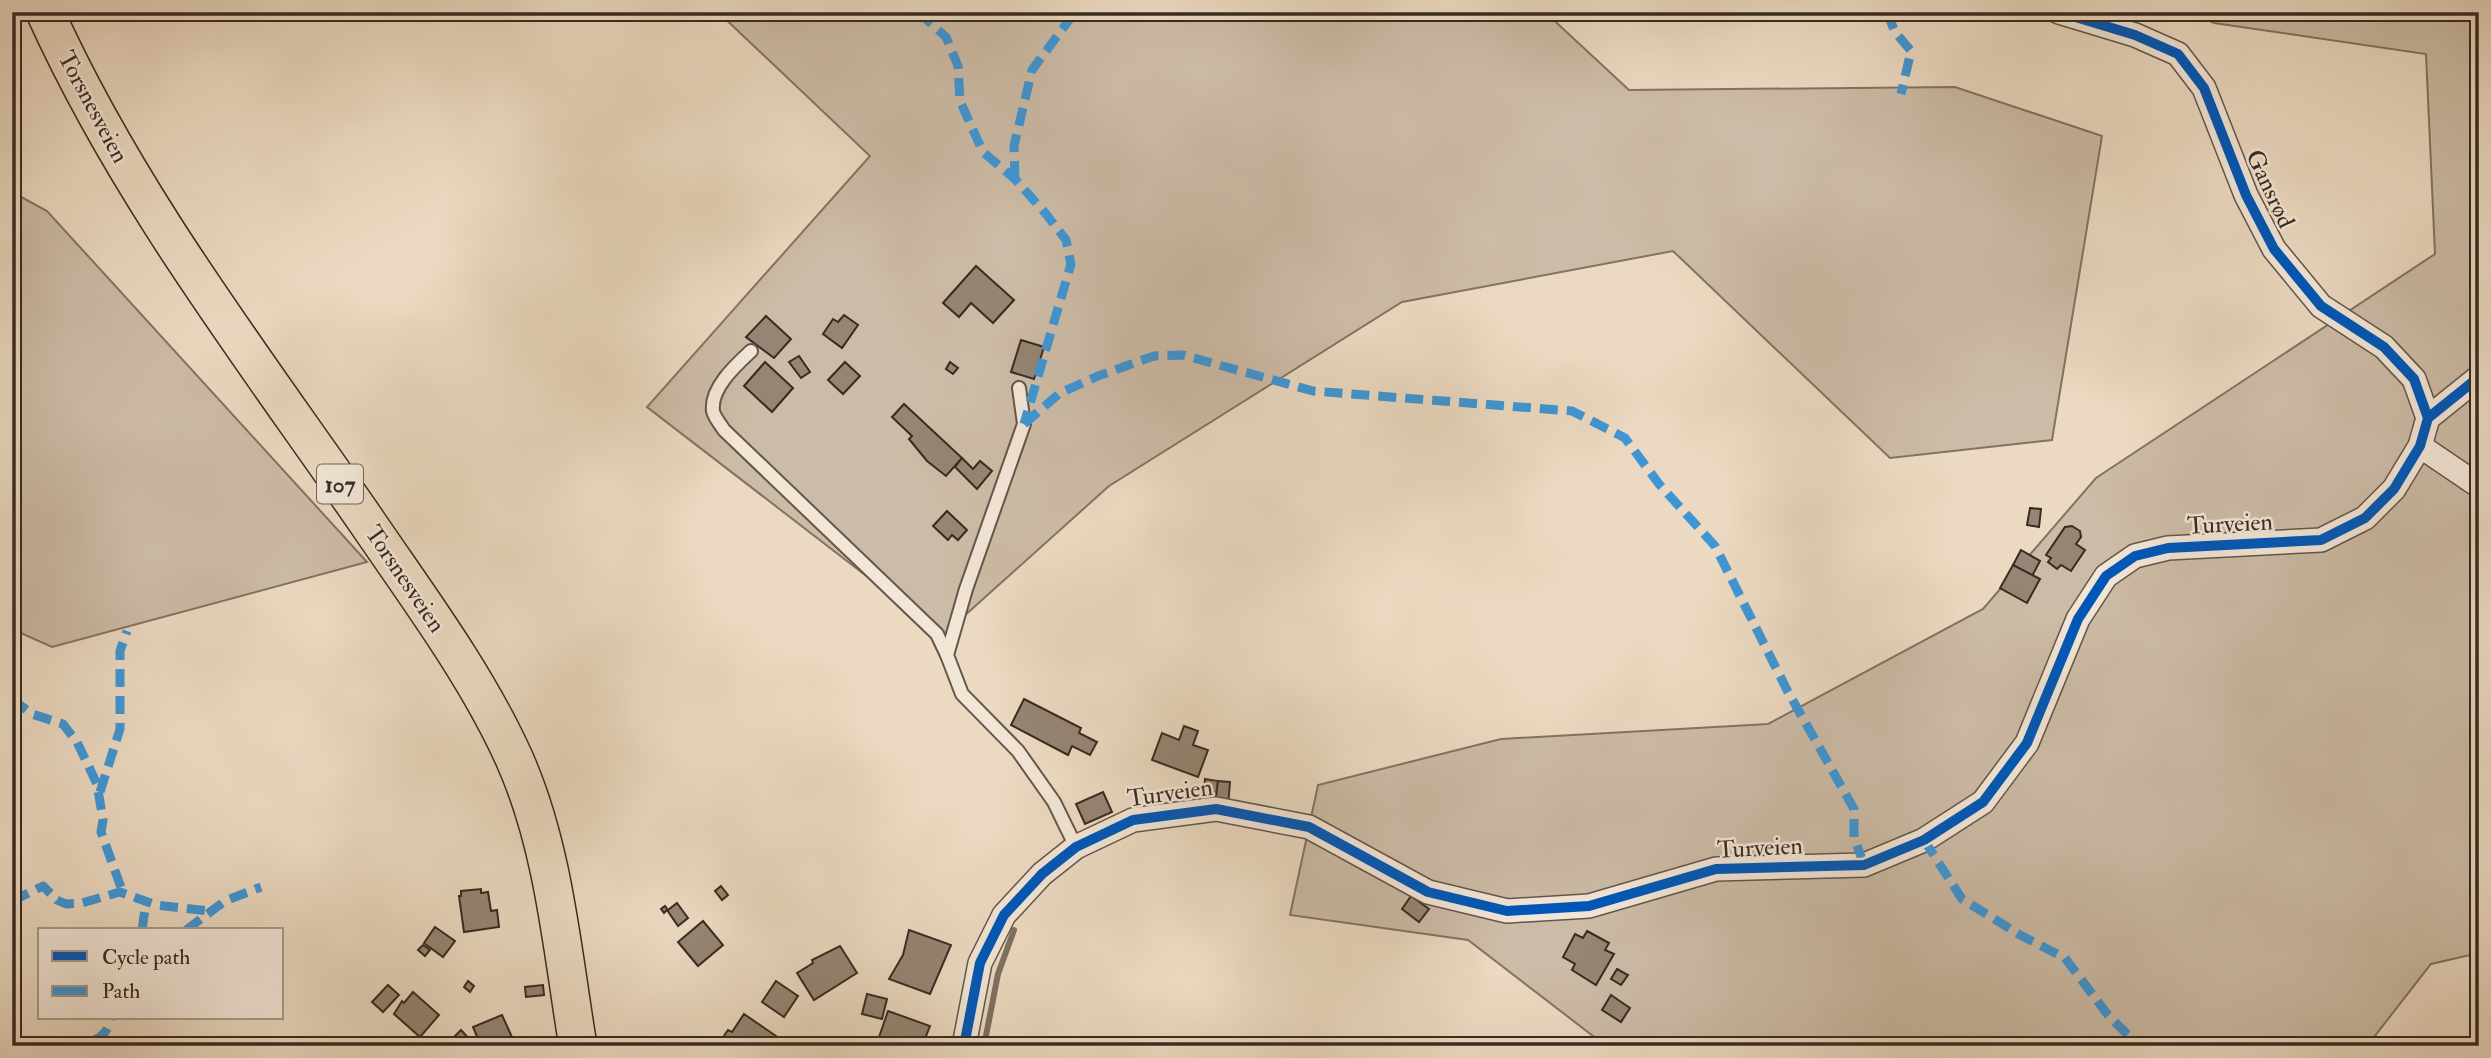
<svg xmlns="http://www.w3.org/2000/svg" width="2491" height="1058" font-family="'IM FELL Double Pica',serif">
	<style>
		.green { fill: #ccbba6; stroke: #827363; stroke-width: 2 }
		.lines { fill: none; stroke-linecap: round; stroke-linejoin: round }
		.stream { stroke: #7e7060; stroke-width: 6 }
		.building { fill: #958574; stroke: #372b20; stroke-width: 2 }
		.service-casing { stroke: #645648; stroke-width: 16 }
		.minor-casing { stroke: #645648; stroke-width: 26 }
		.primary-casing { stroke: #372b20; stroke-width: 40 }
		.service { stroke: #f2e6d7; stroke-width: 12 }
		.minor { stroke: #f2e6d7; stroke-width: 23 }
		.primary { stroke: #ebd9c1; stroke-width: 37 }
		.quiet { stroke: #3e96d5; stroke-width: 9; stroke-dasharray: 18 9; stroke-linecap: butt }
		.cycleway-casing { stroke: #f2e6d7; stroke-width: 15 }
		.cycleway { stroke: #0057b8; stroke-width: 10 }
		.labels { text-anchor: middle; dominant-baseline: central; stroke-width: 5; stroke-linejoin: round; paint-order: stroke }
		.shield { fill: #f2e6d7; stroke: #6f6357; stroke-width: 2 }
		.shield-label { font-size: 23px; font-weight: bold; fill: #372b20 }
		.street-label { font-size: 24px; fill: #372b20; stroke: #f2e6d7 }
	</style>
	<rect width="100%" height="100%" fill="#ebd9c1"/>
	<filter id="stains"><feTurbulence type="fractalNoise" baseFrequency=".00286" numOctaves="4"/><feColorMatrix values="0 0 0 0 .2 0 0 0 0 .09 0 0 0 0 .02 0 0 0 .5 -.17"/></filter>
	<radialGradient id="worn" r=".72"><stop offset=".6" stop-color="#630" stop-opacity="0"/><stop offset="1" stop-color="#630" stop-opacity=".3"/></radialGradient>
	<g class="green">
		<path d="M718,12H1545L1629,90L1955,87L2102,136L2052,440L1890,458L1673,251L1402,302L1109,486L943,635L647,407L870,156Z"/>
		<path d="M2192,12H2479V953L2431,964L2367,1046H1606L1468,940L1290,915L1318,785L1501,739L1768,724L1983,609L2096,478L2435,254L2426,54L2214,23Z"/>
		<path d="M12,192L47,211L367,562L52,647L12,629Z"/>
	</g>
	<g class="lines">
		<path class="stream" d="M984,1046L998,974L1014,930"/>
	</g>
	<g class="building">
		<path d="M976,266L1014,300L993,323L971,303L959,317L943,303Z"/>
		<path d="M844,315L858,325L842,348L823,334L833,319L838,322Z"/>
		<path d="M766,316L791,339L774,358L746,337Z"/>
		<path d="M1021,340L1044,347L1034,379L1011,372Z"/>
		<path d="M799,356L810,372L801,378L789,362Z"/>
		<path d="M765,362L793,388L772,412L744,386Z"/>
		<path d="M845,362L860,376L843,394L828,380Z"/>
		<path d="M950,362L958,368L953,374L946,369Z"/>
		<path d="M904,404L962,458L946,476L927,461L909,439L912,436L892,417Z"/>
		<path d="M962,458L973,469L980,461L992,471L977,489L955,467Z"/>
		<path d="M2030,508L2041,509L2039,527L2027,525Z"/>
		<path d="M947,511L967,530L958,540L952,535L948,540L933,526Z"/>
		<path d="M2072,526L2080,531L2081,537L2076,544L2085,550L2071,571L2061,565L2057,569L2048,562L2051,558L2046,555L2065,527Z"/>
		<path d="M2021,550L2040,561L2032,576L2013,565Z"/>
		<path d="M2013,565L2040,579L2027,603L2000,588Z"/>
		<path d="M1024,699L1081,728L1079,733L1097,742L1090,755L1072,746L1068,755L1011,725Z"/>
		<path d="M1184,726L1198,731L1193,745L1208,750L1198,777L1152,760L1162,733L1179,740Z"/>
		<path d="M1205,779L1218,781L1215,805L1203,803Z"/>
		<path d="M1218,781L1230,782L1228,806L1215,805Z"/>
		<path d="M1103,792L1112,812L1085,824L1076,804Z"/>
		<path d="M721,886L728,895L722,900L715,891Z"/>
		<path d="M481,889V893L488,892L491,911L497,910L499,927L464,932L459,896H461V891Z"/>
		<path d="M1411,896L1429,909L1419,922L1402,909Z"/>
		<path d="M677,903L688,918L678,926L667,910L664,913L661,909L665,906L668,910Z"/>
		<path d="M703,921L723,945L698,966L678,942Z"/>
		<path d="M435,927L455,941L443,957L424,943Z"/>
		<path d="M909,930L951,945L930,994L889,979L903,955Z"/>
		<path d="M1587,931L1609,943L1605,950L1614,954L1596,985L1572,970L1575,964L1563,957L1575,934L1583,938Z"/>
		<path d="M423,945L430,950L425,956L418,950Z"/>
		<path d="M840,946L857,973L814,1000L797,973L813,963L812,960Z"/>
		<path d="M1617,969L1628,975L1621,985L1611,979Z"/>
		<path d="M468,981L474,986L470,992L464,987Z"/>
		<path d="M776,981L798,996L784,1017L762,1002Z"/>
		<path d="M388,985L399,995L383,1012L372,1002Z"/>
		<path d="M543,985L544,995L526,997L525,987Z"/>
		<path d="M413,992L439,1015L420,1037L394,1014L402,1001L404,1003Z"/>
		<path d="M867,994L887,999L882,1019L862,1014Z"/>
		<path d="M1611,995L1630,1008L1621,1022L1602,1010Z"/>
		<path d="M888,1011L930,1026L922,1046H876Z"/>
		<path d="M744,1014L776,1036L770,1046H717L728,1030L732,1032Z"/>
		<path d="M502,1015L516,1046H481L473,1027Z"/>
		<path d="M461,1030L471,1041L466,1046H445Z"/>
	</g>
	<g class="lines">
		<g class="service-casing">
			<g id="service">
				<path d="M751,351C737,364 710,388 713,411C714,417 721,425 724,430L937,634L947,655"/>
				<path d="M1019,388L1024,424L966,589L947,655L962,694L1018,751L1054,802L1076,847"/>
			</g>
		</g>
		<g class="minor-casing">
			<g id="minor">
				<path d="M2059,12L2135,35L2178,54L2204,88L2246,195L2274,249L2321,306L2384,347L2414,379L2428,418"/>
				<path d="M2420,446L2479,486"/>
				<path d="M964,1046L980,963L1004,915L1042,874L1076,847L1133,820L1216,809L1309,827L1428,892L1507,911L1589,906L1716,869L1864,865L1924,840L1983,802L2027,743L2078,619L2106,576L2135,556L2168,548L2321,540L2365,518L2394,489L2420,446L2428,418L2479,377"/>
			</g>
		</g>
		<g class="primary-casing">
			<path id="primary" d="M45,12C128,196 253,357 367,522C418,597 476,674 514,758C554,847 562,950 578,1046"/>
		</g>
		<use href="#service" class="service"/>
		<use href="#minor" class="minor"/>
		<use href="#primary" class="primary"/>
		<g class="quiet">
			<path d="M830,12H856"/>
			<path d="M918,12L946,37L958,66L960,101L983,152L1015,179L1046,214L1066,240L1071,264L1024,424"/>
			<path d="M1887,12L1895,32L1911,51L1901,94"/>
			<path d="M1015,179L1014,146L1032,70L1075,12"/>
			<path d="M1024,424L1060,393L1098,376L1154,356L1183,355L1313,391L1572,411L1625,438L1659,484L1715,546L1787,690L1854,809V837L1864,865"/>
			<path d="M12,699L32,714L63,724L77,742L97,784L103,820L101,832L123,893"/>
			<path d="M100,792L120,729V651L127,631"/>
			<path d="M1924,840L1962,899L2022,936L2065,958L2108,1015L2139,1046"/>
			<path d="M12,901L43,886L57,900L66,904L82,903L120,892L156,905L209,911"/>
			<path d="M142,930L146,902"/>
			<path d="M186,930L225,901L261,887"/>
			<path d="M68,1046C89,1042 106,1042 111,1018"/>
		</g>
		<g class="cycleway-casing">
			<g id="cycleway">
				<path d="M2059,12L2135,35L2178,54L2204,88L2246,195L2274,249L2321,306L2384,347L2414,379L2428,418"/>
				<path d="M964,1046L980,963L1004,915L1042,874L1076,847L1133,820L1216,809L1309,827L1428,892L1507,911L1589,906L1716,869L1864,865L1924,840L1983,802L2027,743L2078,619L2106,576L2135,556L2168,548L2321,540L2365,518L2394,489L2420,446L2428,418L2479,377"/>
			</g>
		</g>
		<use href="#cycleway" class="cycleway"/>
	</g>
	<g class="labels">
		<rect class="shield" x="317" y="464.5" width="46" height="39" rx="5"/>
		<g class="shield-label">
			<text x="340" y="484">107</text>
		</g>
		<g class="street-label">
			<text transform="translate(93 107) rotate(62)">Torsnesveien</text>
			<text transform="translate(2270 189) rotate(65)">Gansrød</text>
			<text transform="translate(2230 524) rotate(-3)">Turveien</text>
			<text transform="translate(405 579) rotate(56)">Torsnesveien</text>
			<text transform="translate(1170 793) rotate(-8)">Turveien</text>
			<text transform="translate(1760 848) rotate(-3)">Turveien</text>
		</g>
	</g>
	<rect width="2491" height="1058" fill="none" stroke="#ebd9c1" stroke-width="42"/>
	<rect x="14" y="14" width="2463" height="1030" fill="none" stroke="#372b20" stroke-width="3.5"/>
	<rect x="21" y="21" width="2449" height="1016" fill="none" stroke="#372b20" stroke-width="2"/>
	<rect x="38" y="928" width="245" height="91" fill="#f2e6d7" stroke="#a79b8e" stroke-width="2"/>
	<rect x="52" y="951" width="35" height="10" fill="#0057b8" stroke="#a79b8e" stroke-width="2"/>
	<text x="102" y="964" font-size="21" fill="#372b20">Cycle path</text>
	<rect x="52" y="986" width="35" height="10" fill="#3e96d5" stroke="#a79b8e" stroke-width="2"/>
	<text x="102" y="998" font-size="21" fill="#372b20">Path</text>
	<rect width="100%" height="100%" filter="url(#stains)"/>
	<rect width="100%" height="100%" fill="url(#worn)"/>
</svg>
